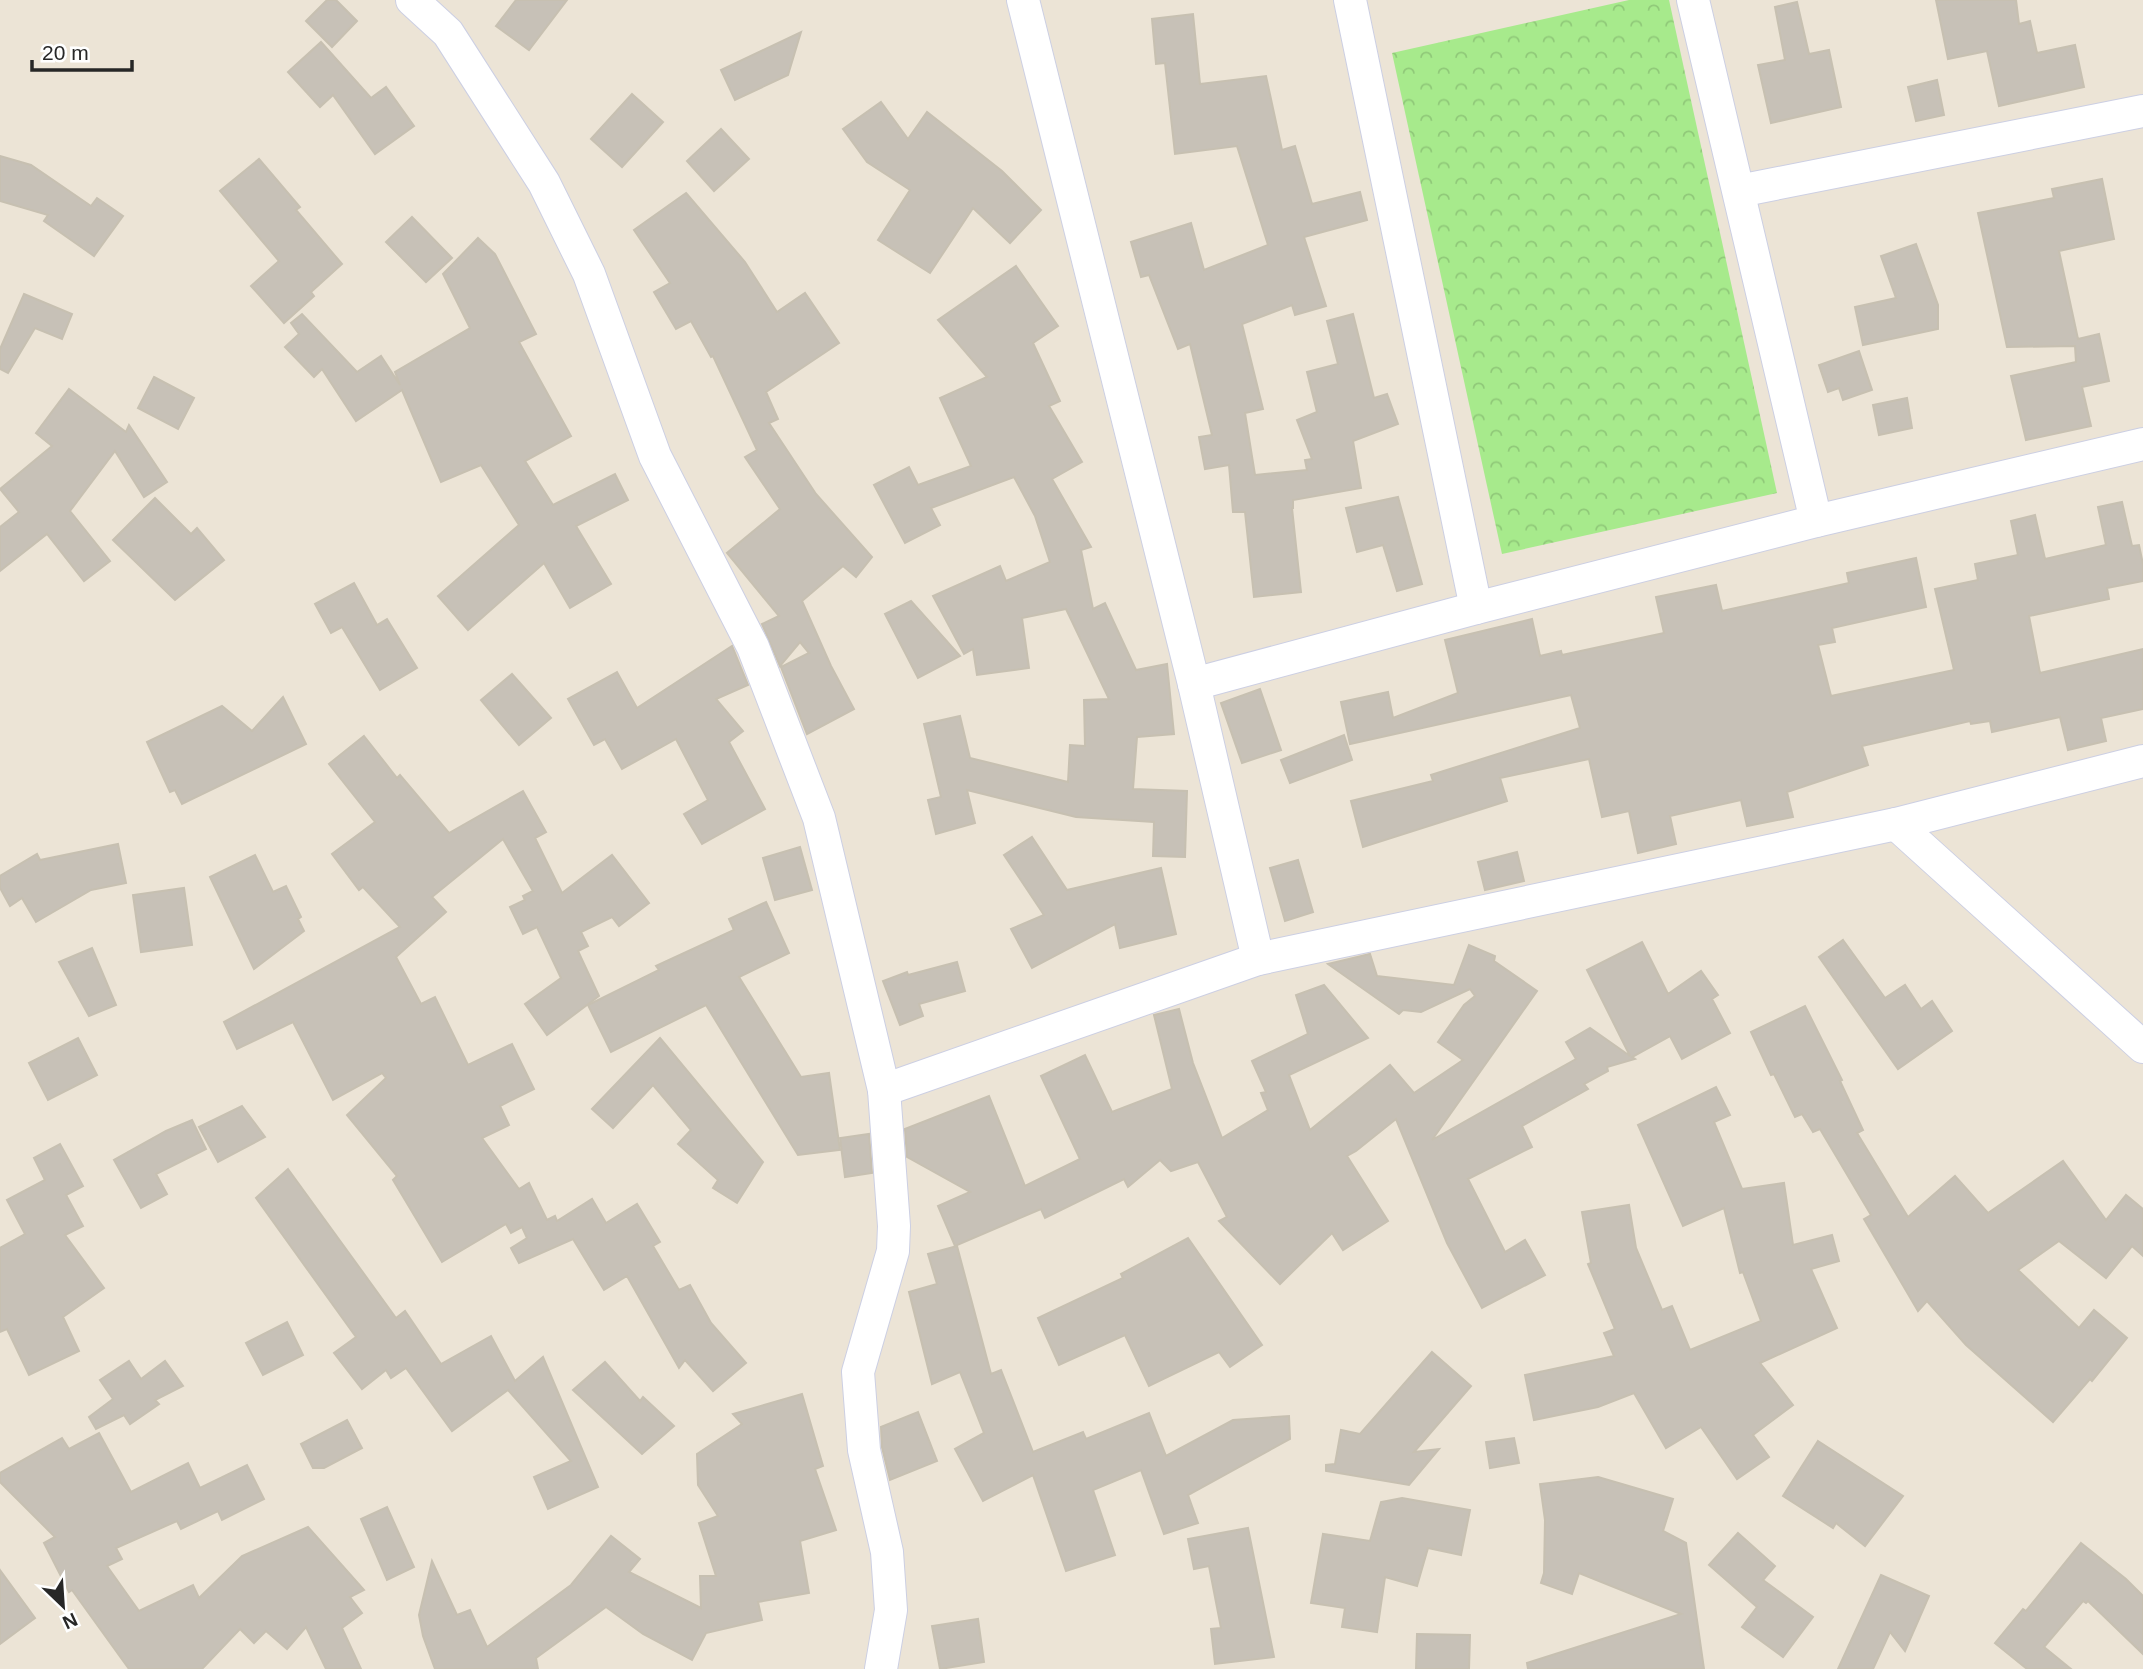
<svg xmlns="http://www.w3.org/2000/svg" width="2143" height="1669" font-family="Helvetica,sans-serif">
	<style>
		.park { fill: url(#park-crowns) }
		.building { fill: #c7c1b7; stroke: #c7c0b1; stroke-width: 2 }
		.lines { fill: none; stroke-linecap: round; stroke-linejoin: round }
		.street-casing { stroke: #cccfe3; stroke-width: 34 }
		.street { stroke: #fff; stroke-width: 32 }
	</style>
	<defs>
		<pattern id="park-crowns" width="20" height="18" patternUnits="userSpaceOnUse" patternTransform="scale(1.75)"><rect width="20" height="18" fill="#a7ea8c"/><path d="M2 6a3 3 0 1 1 6 0M12 15a3 3 0 1 1 6 0" fill="none" stroke="#90c979"/></pattern>
	</defs>
	<rect width="100%" height="100%" fill="#ece4d6"/>
	<path class="park" d="M1629,0H1669L1777,493L1502,554L1392,53Z"/>
	<g class="building">
		<path d="M327,0H336L357,21L332,47L306,21Z"/>
		<path d="M516,0H567L529,50L496,26Z"/>
		<path d="M1936,0H2016L2019,24L2030,21L2037,53L2075,45L2084,87L1999,106L1987,51L1948,59Z"/>
		<path d="M1797,2L1809,54L1829,50L1841,107L1771,123L1758,65L1785,60L1775,7Z"/>
		<path d="M1193,14L1200,84L1266,76L1282,150L1295,146L1312,204L1360,192L1367,220L1304,237L1326,306L1295,315L1292,305L1242,324L1263,409L1245,413L1255,475L1307,470L1305,460L1312,459L1297,420L1317,412L1307,372L1338,364L1327,321L1353,314L1374,398L1387,394L1398,424L1353,441L1361,488L1293,500V508H1292L1301,592L1254,597L1245,512H1233L1229,465L1205,469L1199,437L1212,435L1190,344L1178,349L1149,275L1141,277L1131,242L1191,223L1204,270L1268,245L1237,146L1175,154L1165,63L1156,64L1152,19Z"/>
		<path d="M801,32L788,75L735,100L721,70Z"/>
		<path d="M321,42L371,98L386,87L414,126L375,154L333,95L320,107L288,72Z"/>
		<path d="M1937,80L1944,115L1916,121L1908,87Z"/>
		<path d="M632,94L663,122L622,167L591,139Z"/>
		<path d="M881,102L908,139L927,112L1002,171L1041,210L1010,243L973,208L930,273L878,240L910,190L867,162L843,129Z"/>
		<path d="M721,129L749,159L714,191L687,161Z"/>
		<path d="M0,156L31,165L91,206L97,198L123,216L94,256L44,221L48,215L0,201Z"/>
		<path d="M259,159L300,207L296,210L342,264L311,292L314,296L284,323L251,286L279,261L220,191Z"/>
		<path d="M2102,179L2114,239L2059,251L2078,339L2099,334L2109,381L2082,387L2091,426L2026,440L2011,376L2076,362L2075,346L2007,347L1978,213L2054,198L2052,189Z"/>
		<path d="M686,193L745,262L777,312L805,293L839,343L766,392L778,419L769,423L816,494L872,557L856,577L843,566L802,601L831,666L854,709L807,734L781,667L809,653L800,642L780,666L762,624L779,616L727,553L780,509L745,457L757,450L713,356L711,357L691,321L676,329L654,292L670,283L634,230Z"/>
		<path d="M412,217L452,258L426,282L386,242Z"/>
		<path d="M478,238L495,254L536,334L519,342L571,436L525,461L553,505L615,474L628,500L576,526L611,584L570,608L544,563L468,630L438,596L519,525L481,465L441,482L402,390L356,421L322,369L314,377L285,347L299,334L291,323L302,314L357,372L381,356L400,385L395,372L470,328L443,274Z"/>
		<path d="M1916,244L1938,305V329L1863,345L1855,307L1896,298L1881,256Z"/>
		<path d="M1016,266L1058,326L1033,343L1060,401L1049,406L1082,462L1052,479L1091,547L1081,550L1093,609L1105,603L1136,670L1167,664L1174,734L1137,737L1133,789L1187,791L1185,857L1153,856L1154,822L1076,817L967,790L975,823L936,834L928,800L941,797L924,724L960,716L970,758L1068,782L1070,745L1085,746L1084,700L1109,699L1066,609L1022,618L1029,668L977,675L973,649L964,654L933,596L1000,566L1006,581L1050,562L1035,516L1014,477L931,508L940,525L905,543L874,485L909,467L918,485L971,466L940,398L987,377L938,320Z"/>
		<path d="M24,294L72,314L62,339L35,328L8,373L0,369V349Z"/>
		<path d="M1859,351L1872,390L1843,400L1839,388L1828,392L1819,365Z"/>
		<path d="M154,377L194,398L178,429L138,408Z"/>
		<path d="M69,389L126,432L129,425L167,482L144,497L115,451L70,511L110,561L84,581L47,534L0,571V527L19,512L0,489L52,446L36,433Z"/>
		<path d="M1907,398L1912,428L1879,435L1873,405Z"/>
		<path d="M1398,497L1422,584L1397,591L1383,545L1357,552L1346,508Z"/>
		<path d="M155,498L191,534L197,528L224,560L175,600L113,540Z"/>
		<path d="M2122,502L2132,546L2139,545L2143,564V581L2107,588L2109,599L2029,616L2040,673L2143,649V709L2101,718L2106,741L2068,750L2060,717L1992,732L1990,721L1971,724L1970,721L1862,746L1868,765L1787,792L1793,817L1747,826L1741,800L1670,816L1676,844L1638,853L1629,811L1602,817L1589,759L1500,778L1507,801L1363,847L1351,801L1433,781L1431,775L1580,728L1571,695L1350,744L1341,702L1388,692L1393,718L1458,693L1445,640L1532,619L1540,656L1561,651L1562,655L1664,633L1656,597L1716,585L1722,611L1849,583L1847,573L1916,558L1926,607L1832,628L1835,642L1818,645L1831,696L1954,670L1935,589L1978,580L1975,564L2018,555L2011,521L2035,515L2045,559L2106,545L2098,507Z"/>
		<path d="M354,583L377,625L387,619L417,668L380,690L342,627L331,633L315,604Z"/>
		<path d="M911,601L960,656L918,678L885,614Z"/>
		<path d="M732,646L748,685L716,699L743,731L729,742L765,809L702,844L684,814L708,800L676,739L622,769L605,739L594,745L568,699L617,672L637,708Z"/>
		<path d="M512,674L551,718L519,745L481,700Z"/>
		<path d="M1260,689L1281,750L1242,763L1221,703Z"/>
		<path d="M283,697L306,744L182,804L175,790L170,792L147,742L222,706L252,731Z"/>
		<path d="M1344,735L1352,760L1290,783L1281,760Z"/>
		<path d="M364,736L397,778L400,775L449,833L523,791L546,832L535,838L562,893L612,855L649,903L619,926L612,917L581,932L588,946L578,951L599,996L547,1035L525,1004L561,978L537,927L523,934L510,907L525,900L523,896L533,891L503,839L432,897L446,912L396,957L421,1004L435,997L468,1065L512,1044L534,1089L500,1106L509,1125L482,1138L519,1189L529,1183L547,1220L555,1216L557,1221L592,1199L606,1223L637,1204L660,1242L653,1246L679,1290L690,1285L711,1323L746,1363L713,1391L685,1360L679,1368L627,1276L604,1290L573,1239L519,1263L511,1248L527,1238L522,1227L511,1233L506,1224L442,1262L393,1180L397,1176L347,1115L386,1078L382,1073L333,1100L293,1022L237,1049L224,1022L400,927L363,887L359,890L332,854L375,822L329,764Z"/>
		<path d="M1032,837L1067,890L1161,868L1176,934L1120,948L1115,924L1032,968L1011,929L1044,915L1004,855Z"/>
		<path d="M118,844L126,883L91,890L36,922L22,898L10,906L0,888V876L37,854L40,860Z"/>
		<path d="M800,847L812,890L775,900L763,858Z"/>
		<path d="M1517,852L1524,881L1485,890L1478,862Z"/>
		<path d="M255,855L273,892L286,886L301,917L298,919L304,931L254,969L210,877Z"/>
		<path d="M1298,860L1313,912L1285,921L1270,868Z"/>
		<path d="M184,888L192,945L141,952L133,895Z"/>
		<path d="M766,902L789,953L739,977L801,1077L829,1073L840,1150L798,1155L706,1005L611,1052L588,1005L659,970L656,966L734,930L729,919Z"/>
		<path d="M1843,940L1885,998L1905,985L1921,1009L1932,1001L1952,1031L1898,1069L1819,957Z"/>
		<path d="M1642,942L1668,994L1701,971L1718,995L1712,999L1730,1033L1682,1059L1670,1036L1632,1057L1635,1059L1607,1067L1608,1071L1584,1084L1588,1089L1522,1126L1532,1147L1468,1179L1505,1252L1525,1240L1545,1275L1482,1308L1447,1243L1396,1119L1356,1151L1347,1156L1388,1221L1343,1250L1332,1233L1280,1284L1219,1221L1227,1217L1198,1162L1171,1171L1160,1160L1128,1187L1124,1179L1045,1218L1041,1209L955,1246L938,1206L970,1192L907,1157L905,1129L989,1096L1025,1186L1080,1159L1041,1076L1085,1055L1112,1112L1172,1089L1154,1015L1179,1009L1193,1063L1222,1138L1268,1110L1261,1093L1266,1092L1252,1061L1308,1034L1296,995L1324,985L1368,1038L1289,1075L1310,1130L1390,1065L1414,1093L1463,1060L1438,1042L1464,1005L1475,996L1470,989L1421,1012L1403,1010L1399,1014L1328,964L1370,954L1377,976L1454,985L1469,945L1495,956L1494,961L1537,991L1432,1140L1576,1059L1566,1042L1590,1028L1630,1056L1587,970Z"/>
		<path d="M92,948L116,1005L89,1016L59,962Z"/>
		<path d="M957,962L965,991L919,1004L923,1016L900,1025L883,981L907,972L908,975Z"/>
		<path d="M1805,1006L1842,1080L1840,1081L1863,1130L1857,1133L1908,1217L1955,1176L1988,1213L2063,1161L2106,1220L2126,1195L2143,1209V1256L2132,1246L2106,1278L2059,1241L2018,1270L2079,1328L2094,1310L2127,1338L2092,1381L2090,1379L2053,1422L1966,1345L1927,1301L1918,1311L1864,1219L1871,1215L1820,1129L1813,1132L1802,1114L1795,1117L1774,1074L1771,1075L1751,1032Z"/>
		<path d="M78,1038L97,1075L48,1100L29,1063Z"/>
		<path d="M660,1038L763,1162L737,1203L713,1188L718,1180L678,1144L691,1130L653,1085L613,1128L592,1109Z"/>
		<path d="M1716,1087L1730,1115L1714,1122L1742,1189L1784,1183L1793,1245L1832,1235L1839,1261L1811,1269L1837,1328L1760,1363L1793,1405L1753,1435L1769,1457L1737,1479L1701,1427L1666,1448L1634,1393L1598,1407L1534,1420L1525,1375L1614,1356L1604,1333L1615,1329L1588,1264L1591,1263L1582,1212L1629,1205L1636,1248L1662,1310L1672,1306L1690,1350L1761,1321L1743,1272L1740,1273L1724,1208L1683,1226L1638,1125Z"/>
		<path d="M242,1106L265,1137L218,1162L199,1127Z"/>
		<path d="M192,1120L206,1149L156,1174L167,1194L141,1208L114,1160L166,1131Z"/>
		<path d="M869,1134L872,1173L845,1177L840,1138Z"/>
		<path d="M60,1144L83,1186L66,1195L83,1226L65,1235L104,1288L63,1317L79,1351L29,1375L7,1329L0,1332V1248L25,1234L7,1200L45,1180L34,1158Z"/>
		<path d="M288,1169L396,1318L405,1311L441,1364L491,1336L515,1381L543,1357L598,1487L548,1509L534,1477L571,1461L508,1390L452,1431L406,1368L391,1378L386,1370L362,1389L334,1353L356,1337L256,1198Z"/>
		<path d="M1188,1238L1262,1345L1230,1367L1219,1352L1149,1386L1125,1335L1059,1365L1038,1318L1123,1278L1121,1274Z"/>
		<path d="M957,1246L991,1374L1001,1370L1033,1452L1083,1432L1086,1439L1149,1413L1166,1456L1233,1420L1289,1416L1290,1439L1188,1495L1198,1523L1164,1534L1141,1470L1093,1490L1115,1555L1066,1571L1033,1475L983,1501L955,1449L984,1433L960,1372L932,1384L909,1292L937,1284L928,1254Z"/>
		<path d="M287,1322L303,1355L263,1375L246,1343Z"/>
		<path d="M1432,1352L1471,1386L1414,1452L1439,1449L1409,1485L1326,1471V1465L1335,1464L1341,1430L1360,1434Z"/>
		<path d="M129,1361L141,1379L165,1361L183,1386L155,1400L159,1404L130,1424L124,1415L96,1429L89,1417L113,1399L100,1380Z"/>
		<path d="M605,1362L640,1401L643,1397L674,1426L642,1454L573,1390Z"/>
		<path d="M802,1394L823,1466L815,1469L836,1530L800,1541L809,1593L758,1602L762,1620L706,1633L692,1660L643,1634L606,1607L536,1658L538,1669H435L423,1636L419,1615L432,1561L457,1615L470,1610L487,1647L571,1585L611,1536L640,1559L629,1572L701,1608L700,1576H716L699,1523L718,1516L698,1485L697,1454L742,1424L733,1414Z"/>
		<path d="M918,1412L937,1461L890,1480L882,1447L881,1427Z"/>
		<path d="M347,1420L362,1448L324,1468H313L301,1444Z"/>
		<path d="M99,1433L131,1492L188,1463L200,1488L247,1465L264,1499L222,1520L218,1511L181,1529L177,1521L116,1548L122,1559L107,1566L139,1611L193,1585L199,1598L242,1556L308,1527L364,1590L350,1597L362,1613L342,1628L361,1669H326L306,1627L287,1649L266,1631L254,1643L240,1629L202,1669H129L72,1590L69,1592L44,1543L55,1537L0,1482V1473L62,1438L69,1449Z"/>
		<path d="M1514,1438L1519,1463L1490,1468L1486,1442Z"/>
		<path d="M1818,1441L1903,1496L1865,1546L1836,1523L1833,1528L1783,1496Z"/>
		<path d="M1598,1477L1673,1499L1663,1531L1686,1543L1704,1669H1528L1527,1663L1681,1614L1579,1573L1572,1594L1541,1583L1544,1573L1545,1520L1540,1484Z"/>
		<path d="M1402,1498L1470,1510L1461,1555L1428,1548L1417,1586L1385,1577L1377,1632L1342,1627L1345,1608L1311,1603L1323,1534L1370,1541L1381,1502Z"/>
		<path d="M387,1507L414,1567L387,1580L361,1519Z"/>
		<path d="M1248,1528L1274,1657L1215,1664L1211,1629L1221,1628L1209,1566L1194,1569L1188,1539Z"/>
		<path d="M1738,1533L1775,1566L1763,1580L1813,1617L1783,1657L1742,1627L1757,1607L1709,1565Z"/>
		<path d="M2081,1543L2126,1579L2143,1596V1654L2088,1601L2086,1603L2083,1601L2044,1647L2071,1669H2027L1995,1643L2023,1609L2026,1611Z"/>
		<path d="M0,1570L35,1618L0,1644Z"/>
		<path d="M1881,1575L1929,1596L1905,1651L1890,1632L1873,1669H1838Z"/>
		<path d="M978,1619L984,1662L940,1669L932,1626Z"/>
		<path d="M1417,1634L1470,1635L1469,1669H1416Z"/>
	</g>
	<g class="lines">
		<g class="street-casing">
			<g id="street">
				<path d="M412,0L448,33L544,183L589,274L655,456L753,647L819,818L884,1090L894,1226L893,1251L858,1372L864,1450L887,1552L891,1610L881,1669"/>
				<path d="M1023,0L1194,684L1258,959"/>
				<path d="M1350,0L1476,608"/>
				<path d="M1693,0L1816,521"/>
				<path d="M1739,191L2143,111"/>
				<path d="M1194,684L1476,608L1816,521L2143,444"/>
				<path d="M1896,824L2143,1047"/>
				<path d="M884,1090L1258,959L1896,824L2143,761"/>
			</g>
		</g>
		<use href="#street" class="street"/>
	</g>
	<g transform="translate(63 1606) rotate(155)" stroke="#ffffff" stroke-width="5" paint-order="stroke">
	<path d="M0-5L12 26L0 18L-12 26Z" fill="#272727"/>
	<text y="-10" font-size="19" font-weight="bold" text-anchor="middle" fill="#272727">N</text>
	</g>
	<path d="M32 60v10h100v-10" fill="none" stroke="#272727" stroke-width="3.5"/>
	<text x="42" y="60" font-size="21" fill="#272727" stroke="#ffffff" stroke-width="5" paint-order="stroke">20 m</text>
</svg>
